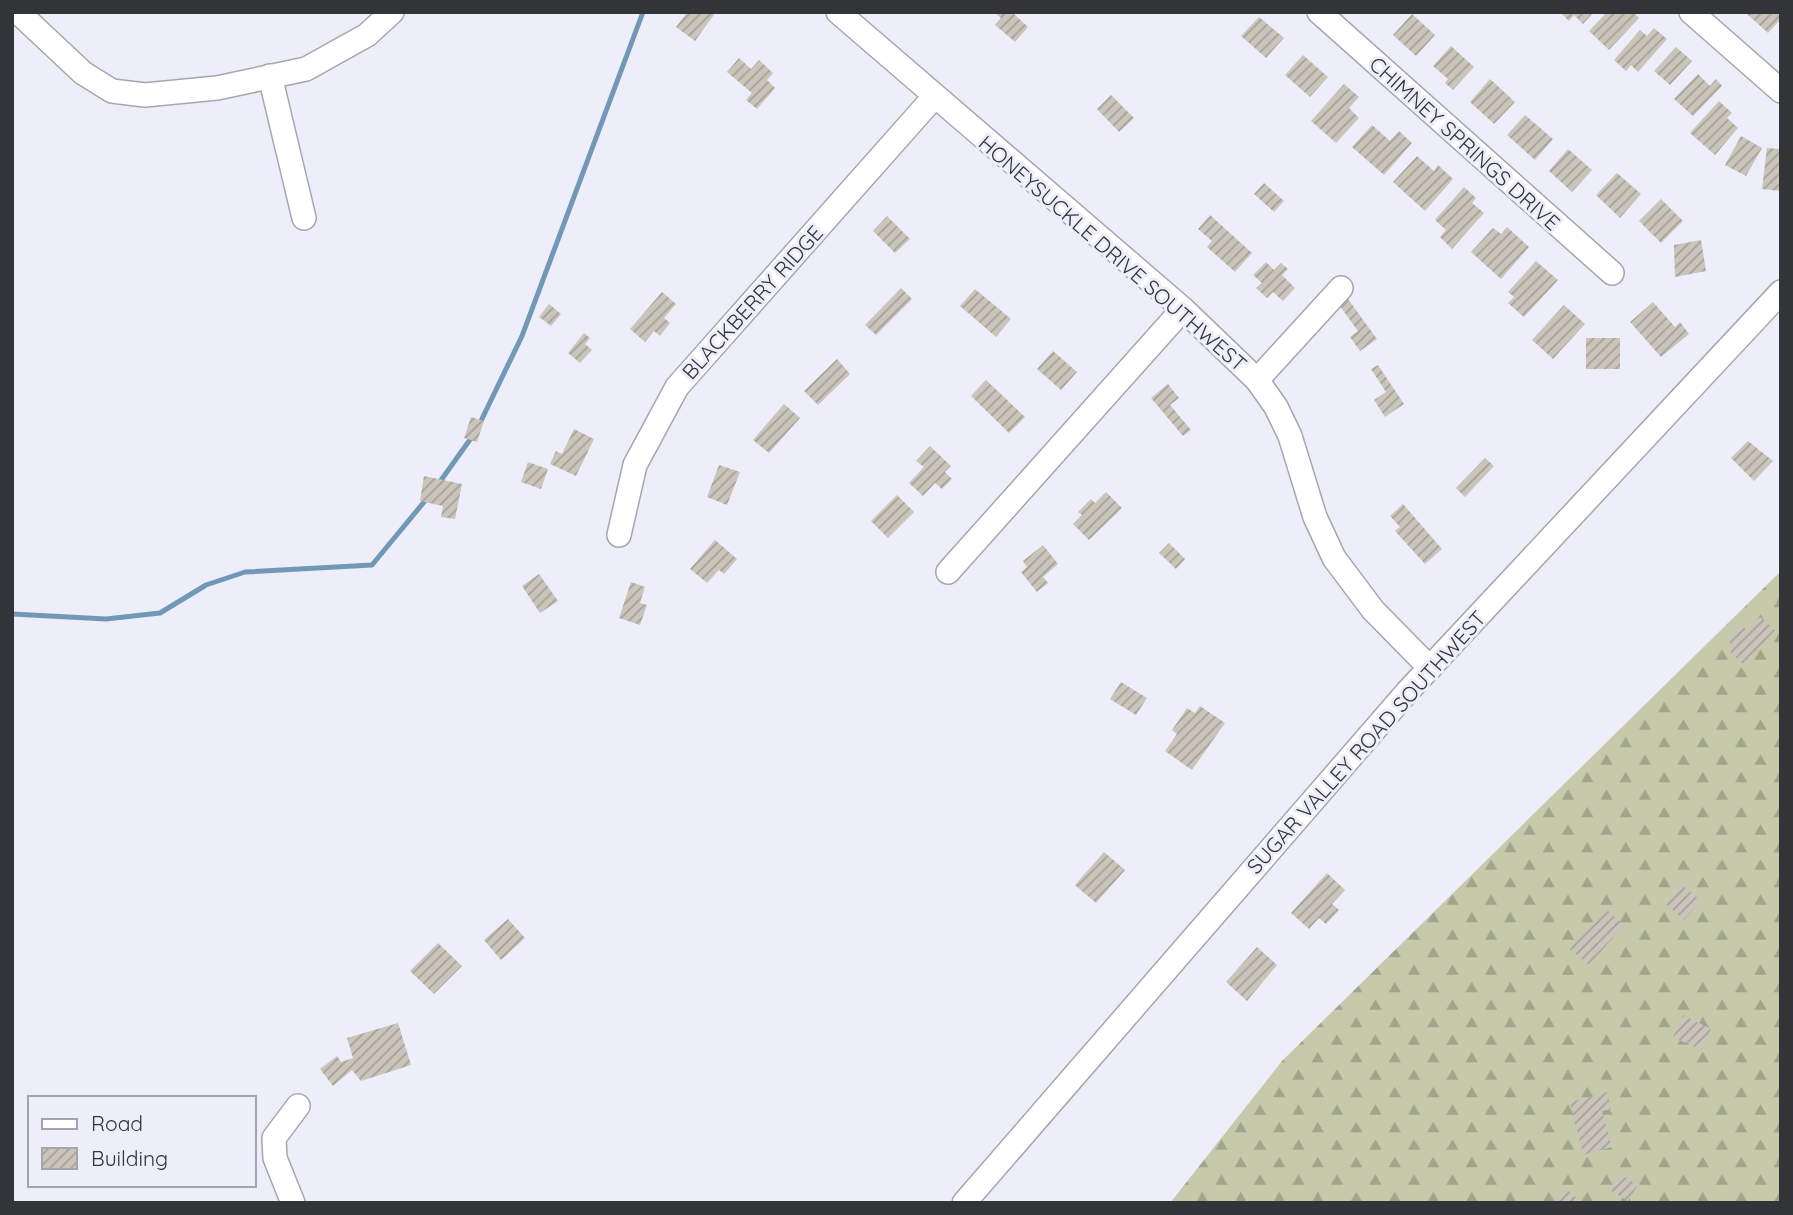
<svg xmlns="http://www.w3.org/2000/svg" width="1793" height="1215" font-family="Quicksand,sans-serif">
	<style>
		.forest { fill: url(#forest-firs) }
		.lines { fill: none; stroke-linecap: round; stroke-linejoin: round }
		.stream { stroke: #7198b7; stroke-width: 5 }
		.building { fill: url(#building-hatch) }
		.minor-casing { stroke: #a5a6b1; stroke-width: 26 }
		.minor { stroke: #fff; stroke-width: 23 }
		.labels { text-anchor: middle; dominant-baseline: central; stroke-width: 6; stroke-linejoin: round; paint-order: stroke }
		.street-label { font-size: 21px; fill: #333438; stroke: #edeef9 }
	</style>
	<defs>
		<pattern id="forest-firs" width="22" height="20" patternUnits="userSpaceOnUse" patternTransform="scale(1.75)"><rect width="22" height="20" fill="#c6caab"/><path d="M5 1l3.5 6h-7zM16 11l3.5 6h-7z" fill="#a1a58c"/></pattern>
		<pattern id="building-hatch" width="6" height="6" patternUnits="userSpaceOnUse" patternTransform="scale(1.75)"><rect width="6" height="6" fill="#cbc4bb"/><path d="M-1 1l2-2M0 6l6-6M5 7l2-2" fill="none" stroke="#a5a099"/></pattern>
	</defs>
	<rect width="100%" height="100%" fill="#edeef9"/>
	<path class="forest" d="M1781,571V1203H1170L1282,1061Z"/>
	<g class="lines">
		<g class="stream">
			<path d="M479,425L522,336L643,12"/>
			<path d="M439,483L474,434"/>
			<path d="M12,614L106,619L160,613L206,585L245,572L372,565L429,496"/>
		</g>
	</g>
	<g class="building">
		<path d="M683,12H716L695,41L676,27L686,14Z"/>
		<path d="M994,12H1012L1028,27L1015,42L995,25L1001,18Z"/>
		<path d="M1560,12H1594L1583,24L1574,15L1569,21Z"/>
		<path d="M1607,12H1633L1639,18L1609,50L1589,31Z"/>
		<path d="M1749,12H1781V19L1768,33L1747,14Z"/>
		<path d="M1412,14L1435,35L1416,56L1393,35Z"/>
		<path d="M1259,17L1284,38L1266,58L1241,36Z"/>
		<path d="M1654,28L1667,39L1638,72L1631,65L1626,71L1614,60L1640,30L1647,36Z"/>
		<path d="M1451,46L1474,67L1453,90L1445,83L1448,79L1433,66Z"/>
		<path d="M1676,47L1692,61L1670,85L1654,71Z"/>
		<path d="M1303,55L1328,77L1310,97L1285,75Z"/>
		<path d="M739,58L751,69L759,60L773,73L767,80L775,88L757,109L746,100L752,93L727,72Z"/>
		<path d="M1698,74L1710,86L1716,79L1722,86L1693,116L1674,99Z"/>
		<path d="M1490,79L1515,102L1494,124L1470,102Z"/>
		<path d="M1344,84L1359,97L1349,108L1359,118L1336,143L1311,121Z"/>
		<path d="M1111,95L1134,118L1119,132L1097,109Z"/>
		<path d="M1719,101L1732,113L1727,118L1738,128L1715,155L1690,133Z"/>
		<path d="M1525,115L1553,139L1535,160L1507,135Z"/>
		<path d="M1372,125L1390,141L1399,131L1412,143L1384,175L1352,147Z"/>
		<path d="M1741,136L1762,148L1746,176L1725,165Z"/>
		<path d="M1767,148L1781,149V191L1762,189Z"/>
		<path d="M1568,149L1592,170L1572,192L1549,171Z"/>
		<path d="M1417,156L1434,171L1438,165L1453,179L1425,211L1393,182Z"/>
		<path d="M1617,173L1641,194L1620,218L1596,195Z"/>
		<path d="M1264,183L1284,201L1274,212L1254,194Z"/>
		<path d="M1464,187L1476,198L1472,203L1484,213L1452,249L1440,237L1446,230L1435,220Z"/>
		<path d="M1661,199L1683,221L1661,243L1639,221Z"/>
		<path d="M1210,215L1252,253L1235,272L1207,247L1212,241L1198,229Z"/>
		<path d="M887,216L910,239L895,253L873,231Z"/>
		<path d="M1507,227L1529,247L1501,279L1471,252L1493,228L1501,234Z"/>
		<path d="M1701,240L1706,271L1675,277L1674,245Z"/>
		<path d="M1536,261L1558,280L1524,317L1508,303L1514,297L1508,292Z"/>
		<path d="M1266,262L1274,270L1281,263L1288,269L1282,275L1295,288L1283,301L1273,292L1267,298L1256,288L1262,283L1253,275Z"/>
		<path d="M901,288L912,299L876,335L865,325Z"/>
		<path d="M975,289L1011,319L996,337L960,306Z"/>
		<path d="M662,292L676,304L664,318L670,323L660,336L654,331L645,342L630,329Z"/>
		<path d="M1348,299L1377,339L1360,351L1350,337L1358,331L1339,305Z"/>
		<path d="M1653,302L1675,327L1680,322L1689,334L1661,357L1630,322Z"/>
		<path d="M549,304L561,314L551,326L539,317Z"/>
		<path d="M1564,305L1585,324L1553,359L1532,340Z"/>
		<path d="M584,333L590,338L585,344L592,350L580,363L568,353Z"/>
		<rect x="1586" y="338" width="34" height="31"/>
		<path d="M1053,351L1077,372L1061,390L1037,369Z"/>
		<path d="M837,359L850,374L818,405L804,391Z"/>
		<path d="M1378,365L1404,404L1385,417L1374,400L1386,392L1371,369Z"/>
		<path d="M986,380L1025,417L1009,433L971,396Z"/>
		<path d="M1168,384L1179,398L1170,405L1191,430L1183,436L1151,398Z"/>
		<path d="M784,404L800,418L769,453L753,440Z"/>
		<path d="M471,417L484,421L477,442L464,438Z"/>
		<path d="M574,429L594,439L576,476L550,464L556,451L562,454Z"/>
		<path d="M1748,441L1773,461L1754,481L1731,458Z"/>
		<path d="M930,446L951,466L945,472L952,479L942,489L935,483L923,496L909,483L924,467L916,461Z"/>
		<path d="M1485,458L1494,466L1465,497L1456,488Z"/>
		<path d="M528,462L548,469L541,489L521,482Z"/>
		<path d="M719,465L740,472L727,505L707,497Z"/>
		<path d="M424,476L462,484L455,519L441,517L443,506L420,501Z"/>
		<path d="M1106,492L1122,508L1089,540L1073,524L1082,515L1078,512L1091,499L1095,503Z"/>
		<path d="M897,495L914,512L888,538L871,521Z"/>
		<path d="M1403,504L1442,549L1425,564L1395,531L1400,527L1390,516Z"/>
		<path d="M715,540L737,559L724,574L719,570L707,583L690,569Z"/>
		<path d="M1169,543L1185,559L1176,569L1159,553Z"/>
		<path d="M1043,545L1058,564L1043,577L1048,583L1037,592L1021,572L1027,567L1023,561Z"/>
		<path d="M539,574L558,601L540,613L522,586Z"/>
		<path d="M631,582L645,587L640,603L647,605L640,625L619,618Z"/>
		<path d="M1760,617L1775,630L1744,665L1729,651L1733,646L1727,640L1741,625L1748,631Z"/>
		<path d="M1121,682L1147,698L1136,715L1110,699Z"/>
		<path d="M1200,706L1225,723L1192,770L1165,751L1177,734L1172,730L1187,708L1195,713Z"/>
		<path d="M1104,852L1125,870L1096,903L1075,885Z"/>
		<path d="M1327,873L1345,890L1332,904L1339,910L1326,924L1319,918L1309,929L1291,913Z"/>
		<path d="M1681,884L1701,901L1684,920L1665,903Z"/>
		<path d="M1606,909L1624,925L1589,965L1570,949Z"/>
		<path d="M508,919L525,938L501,960L484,940Z"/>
		<path d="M438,943L462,966L434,994L410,971Z"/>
		<path d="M1257,947L1277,965L1247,1001L1226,982Z"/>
		<path d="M1683,1015L1711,1029L1701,1050L1673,1037Z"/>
		<path d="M398,1023L411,1065L361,1081L352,1070L333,1086L320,1069L337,1056L341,1062L353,1058L347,1038Z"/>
		<path d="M1607,1092L1611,1109L1602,1111L1612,1147L1583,1155L1570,1102Z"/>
		<path d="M1620,1174L1638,1185L1628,1201L1610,1190Z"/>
		<path d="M1566,1189L1582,1203H1555Z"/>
	</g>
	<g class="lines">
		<g class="minor-casing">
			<g id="minor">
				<path d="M18,12L83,73L112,91L145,95L217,88L306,69L367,35L392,12"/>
				<path d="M838,12L1183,309L1257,380L1276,407L1290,436L1315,517L1334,558L1373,610L1430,668"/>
				<path d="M1319,12L1612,273"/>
				<path d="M1691,12L1781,91"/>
				<path d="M270,76L304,218"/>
				<path d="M1257,380L1341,288"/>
				<path d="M619,535L635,465L677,387L934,97"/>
				<path d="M948,572L1183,309"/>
				<path d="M293,1203L275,1158L274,1138L298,1106"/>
				<path d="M964,1203L1408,691L1781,292"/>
			</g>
		</g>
		<use href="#minor" class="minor"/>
	</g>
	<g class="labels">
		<g class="street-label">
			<text transform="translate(1465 143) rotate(42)">CHIMNEY SPRINGS DRIVE</text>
			<text transform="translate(1113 253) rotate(41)">HONEYSUCKLE DRIVE SOUTHWEST</text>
			<text transform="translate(752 302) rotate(-48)">BLACKBERRY RIDGE</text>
			<text transform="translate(1366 742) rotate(-48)">SUGAR VALLEY ROAD SOUTHWEST</text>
		</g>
	</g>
	<rect width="1793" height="1215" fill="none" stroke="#333438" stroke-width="28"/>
	<rect x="28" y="1096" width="228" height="91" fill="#edeef9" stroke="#a3a4ac" stroke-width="2"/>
	<rect x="42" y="1119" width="35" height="10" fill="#ffffff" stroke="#a3a4ac" stroke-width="2"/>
	<text x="91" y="1131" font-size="21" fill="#333438">Road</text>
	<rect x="42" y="1148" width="35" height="21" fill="url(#building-hatch)" stroke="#a3a4ac" stroke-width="2"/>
	<text x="91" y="1166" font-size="21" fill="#333438">Building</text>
</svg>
